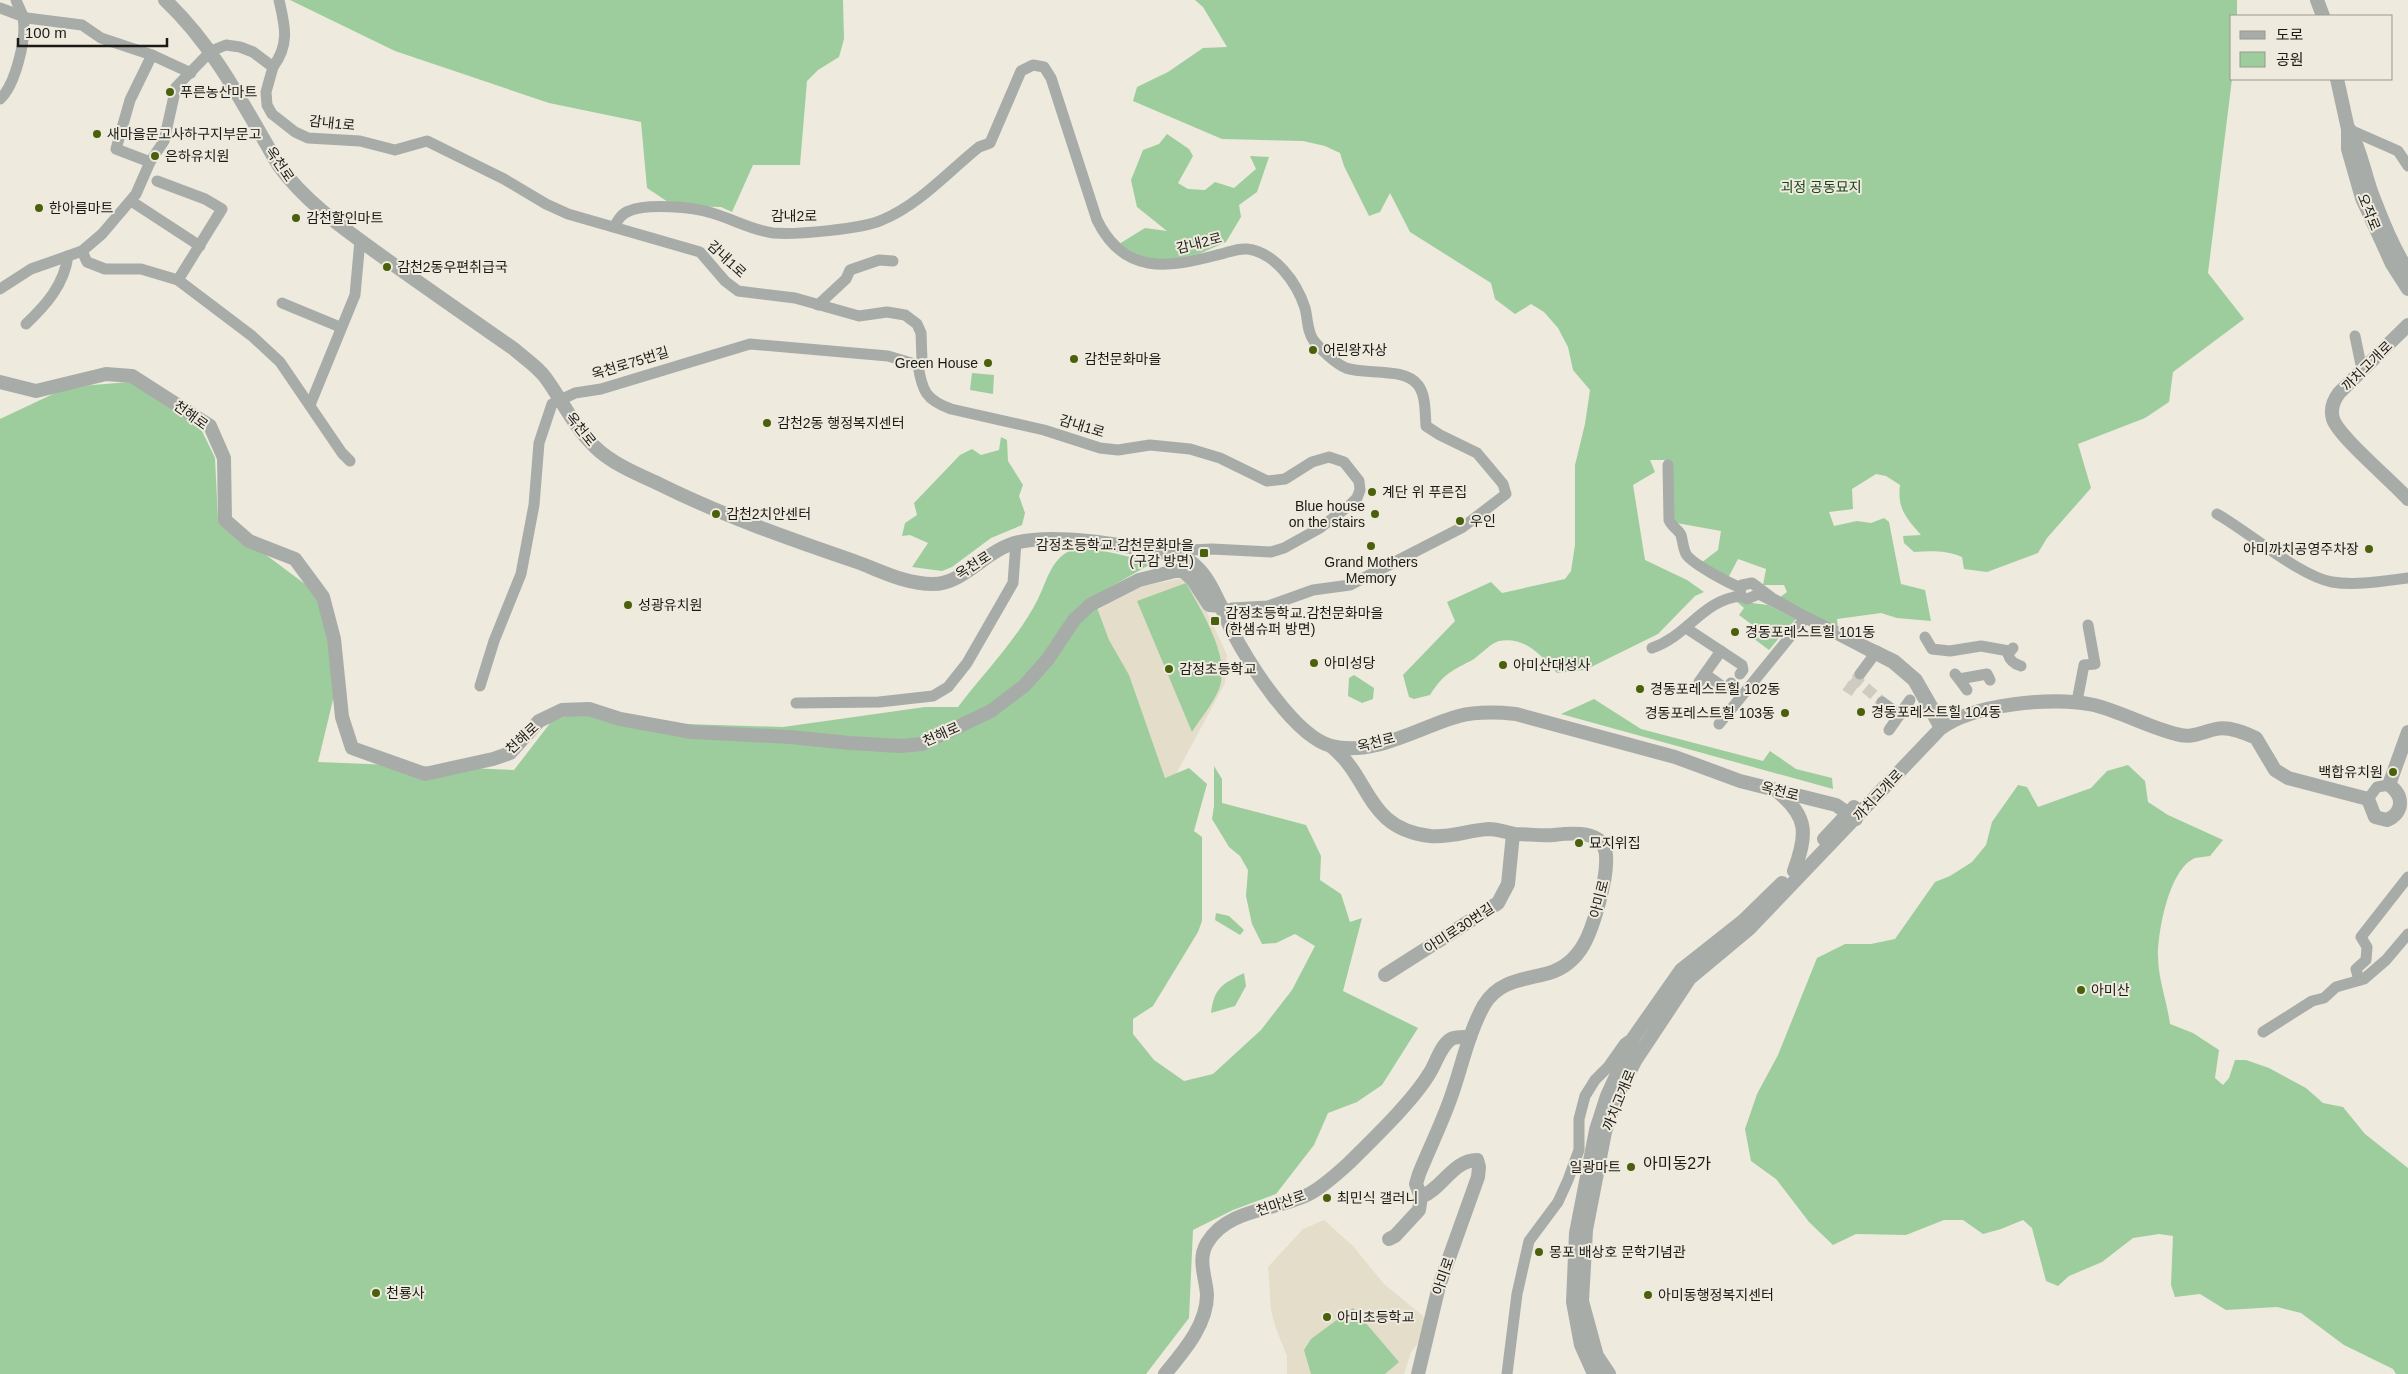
<svg xmlns="http://www.w3.org/2000/svg" width="2408" height="1374" font-family="Arial,'Noto Sans KR',sans-serif">
	<style>
		.built { fill: #e4ddca }
		.green { fill: #9dcd9c }
		.lines { fill: none; stroke-linecap: round; stroke-linejoin: round }
		.minor-tunnel { stroke: #cecbc0; stroke-width: 11; stroke-dasharray: 11 5.5; stroke-linecap: butt }
		.minor { stroke: #a8aca9; stroke-width: 11 }
		.tertiary { stroke: #a8aca9; stroke-width: 14 }
		.poi-dot { fill: #4a600b; stroke: #eeeade; stroke-width: 2 }
		.labels { text-anchor: middle; dominant-baseline: central; stroke-width: 4; stroke-linejoin: round; paint-order: stroke }
		.poi-label { font-size: 14px; fill: #1b1a16; stroke: #eeeade; text-anchor: start }
		.street-label { font-size: 14px; fill: #1b1a16; stroke: #eeeade }
		.park-label { font-size: 14px; fill: #174419; stroke: #eeeade }
		.quarter-label { font-size: 16px; fill: #1b1a16; stroke: #eeeade }
	</style>
	<rect width="100%" height="100%" fill="#eeeade"/>
	<g class="built">
		<path d="M1183,578L1201,599L1227,655L1225,683L1174,778L1163,777L1107,653L1097,610L1143,586Z"/>
		<path d="M1324,1220L1353,1246L1384,1284L1423,1316L1426,1323L1422,1338L1411,1352L1404,1374H1287V1356L1276,1329L1271,1310L1268,1267L1303,1229Z"/>
	</g>
	<g class="green">
		<path d="M290,0H843L844,39L839,57L818,70L807,81L800,165H753L732,212L721,207L674,206L647,188L641,122L549,103L395,51Z"/>
		<path d="M1195,0H2237V16H2232V79L2208,273L2244,319L2173,372L2169,402L2145,418L2078,444L2091,488L2047,538L2038,553L1987,572L1964,569L1962,557C1947,550 1929,551 1914,552L1904,543L1903,536L1921,535C1906,518 1897,508 1900,485L1886,476L1876,474L1852,489L1853,509L1829,512L1834,526L1857,521L1871,523L1884,518L1889,522L1901,584L1925,590L1931,621L1897,618L1881,613L1837,619L1838,629L1779,598L1787,592L1784,585H1763L1766,569L1738,559L1727,580L1701,563L1718,550L1721,531L1671,522V468L1664,460H1650L1655,472L1633,485L1645,560L1687,580L1704,592L1695,596L1658,634L1585,670L1557,673C1542,656 1525,636 1499,641C1491,643 1481,654 1474,659C1452,671 1444,673 1430,695L1414,699L1409,697L1403,675L1455,621L1447,602L1491,582L1502,593L1565,579L1571,571L1575,545V465L1585,424L1590,390L1573,370L1568,347L1558,328L1544,312L1531,304L1515,314L1495,299L1491,283L1410,232L1390,193L1380,212L1369,216L1344,166L1340,153L1325,146L1303,141L1222,139L1133,101L1137,87L1168,72L1203,48L1227,47L1203,7Z"/>
		<path d="M1167,134L1189,149L1193,156L1178,183L1188,189L1205,190L1215,182L1234,188L1256,169L1250,156L1269,157L1257,192L1239,205L1241,217L1226,242L1199,254L1169,260L1144,259L1119,244L1145,228L1167,231L1137,207L1131,180L1143,150L1159,144Z"/>
		<path d="M972,373L994,375L993,394L970,390Z"/>
		<path d="M130,382L201,429L215,458L218,519L317,593L337,683L318,762L514,770L551,722L569,715L589,714L621,722L783,727L925,707H958C984,673 1019,637 1038,599C1047,581 1052,555 1075,549C1090,546 1130,557 1146,561L1149,565L1093,597L1109,640L1129,675L1165,778L1189,768L1207,784L1194,831L1202,837V921L1198,932L1153,1006L1133,1019V1034L1154,1060L1184,1081L1213,1074L1261,1030L1292,990L1315,946L1295,934L1276,943L1262,944L1252,924L1246,896L1248,870L1240,856L1229,847L1212,819L1214,806V766L1222,779V803L1306,825L1321,856L1320,880L1341,894L1350,922L1362,918L1343,991L1418,1028L1382,1085L1357,1102L1328,1113L1314,1145L1276,1194L1233,1210L1193,1230L1189,1318L1146,1374H0V419L68,387Z"/>
		<path d="M1001,437L1007,440L1008,461L1023,485L1019,496L1025,513L1022,525L991,538L952,567L942,571L912,567L928,543L910,535L902,536L905,523L917,515L914,503L960,455L972,449L981,455L999,450Z"/>
		<path d="M1186,583C1201,610 1230,656 1220,686C1216,700 1200,719 1192,732L1137,601Z"/>
		<path d="M1736,601L1768,605L1796,619L1787,629L1780,625L1773,634L1779,638L1769,650L1749,635L1755,627L1739,615L1744,608Z"/>
		<path d="M1354,675L1374,688L1373,699L1362,703L1348,696L1349,678Z"/>
		<path d="M1594,699L1641,729L1763,761L1770,751L1796,769L1832,778L1833,789L1561,714Z"/>
		<path d="M2128,765L2145,781L2148,802L2168,815L2223,840L2210,856C2206,857 2199,857 2195,858C2169,869 2158,931 2158,956C2158,979 2167,1001 2170,1024L2193,1033L2219,1050L2215,1078L2223,1085L2229,1078L2235,1060H2246L2269,1068L2306,1088L2323,1103L2343,1107L2365,1134L2408,1168V1374H2396L2393,1369L2344,1345L2301,1313L2277,1307L2226,1310L2200,1294L2175,1297L2171,1285L2173,1236L2159,1234L2133,1238L2102,1262L2069,1276L2058,1286L2046,1281L2032,1228L2023,1220L2001,1229L1983,1234L1963,1220H1944L1906,1235L1856,1234L1833,1245L1809,1222L1776,1179L1751,1161L1745,1129L1757,1094L1778,1055L1817,958L1845,944H1871L1895,939L1935,882L1950,876L1972,862L1986,845L1992,822L2018,785L2027,787L2038,807L2091,788L2107,771Z"/>
		<path d="M1216,913L1229,916L1244,930L1240,935L1215,920Z"/>
		<path d="M1244,973L1246,986L1235,1006L1211,1013C1214,988 1222,984 1244,973Z"/>
		<path d="M1353,1308L1399,1362L1385,1374H1311L1304,1350L1311,1339Z"/>
	</g>
	<g class="lines">
		<g class="minor-tunnel">
			<path d="M1853,677L1882,702"/>
			<path d="M1847,693L1860,674"/>
		</g>
		<g class="minor">
			<path d="M0,8L27,18L82,25L101,38L152,55"/>
			<path d="M273,67C290,44 285,26 279,0"/>
			<path d="M0,99C15,86 27,38 23,18C22,12 18,6 16,0"/>
			<path d="M2348,129L2398,151L2408,166"/>
			<path d="M150,162L116,149L130,100L152,55L191,73"/>
			<path d="M157,181L205,199L222,209L178,280"/>
			<path d="M131,201L200,246"/>
			<path d="M614,227C618,220 621,214 629,211C647,203 693,207 712,213C733,219 751,230 773,233C796,235 862,229 882,220C919,205 949,171 979,147L990,143L1021,71L1033,65L1044,67L1051,78L1097,220C1124,275 1167,268 1217,255C1228,253 1236,248 1247,249C1275,252 1297,283 1305,308C1308,319 1307,332 1314,341C1321,350 1336,364 1346,368C1365,375 1405,367 1418,385C1426,395 1425,413 1426,426L1440,435L1477,453L1503,484L1506,494L1463,527L1350,585L1313,590L1268,606L1232,608L1223,611"/>
			<path d="M82,251L87,262L105,269H141L178,280L252,336L280,362L342,453L350,461"/>
			<path d="M0,289L31,269L82,251L102,234L136,194L150,162L164,141L176,87L211,51L226,45L240,47L253,52L273,67L266,92L267,105L272,114L295,132L308,138L360,141L395,150L427,141L504,179L546,204L568,214L700,252L725,281L738,291L795,298L859,316L887,312L905,315L917,324L921,333L922,360L918,365C922,391 926,400 951,409L1044,430L1100,448L1118,450L1150,445L1190,449L1220,458L1267,481L1285,479L1312,462L1329,457L1344,462L1359,481L1360,490L1357,498L1350,505L1320,528L1284,548L1271,552L1212,549L1190,550L1177,555"/>
			<path d="M282,303L340,327"/>
			<path d="M818,305L846,279L850,270L879,260L893,261"/>
			<path d="M26,324C46,305 64,285 68,256"/>
			<path d="M2355,336L2362,370"/>
			<path d="M310,405L355,295L360,240"/>
			<path d="M1668,465L1669,520C1672,527 1679,530 1681,535C1683,542 1683,548 1686,554C1692,564 1729,583 1741,588"/>
			<path d="M2217,514C2249,532 2299,576 2332,582C2356,586 2384,581 2408,578"/>
			<path d="M1686,628L1721,651L1699,682"/>
			<path d="M1925,637L1932,649L1950,651L1981,646L2009,651"/>
			<path d="M1652,648C1688,636 1702,600 1741,596"/>
			<path d="M2013,648L2008,654C2010,661 2014,664 2021,666"/>
			<path d="M1721,651L1742,665L1743,670L1740,674"/>
			<path d="M1705,674L1726,689L1731,683"/>
			<path d="M1860,674L1877,651"/>
			<path d="M1955,674L1959,679L1987,674L1990,680"/>
			<path d="M1959,679L1967,690"/>
			<path d="M480,686L494,641L521,574L534,505L539,443L552,404L575,393L601,389L750,344L888,356L918,365"/>
			<path d="M1882,702L1900,715"/>
			<path d="M796,703L879,702L933,696L948,687L967,663L1013,583L1016,542"/>
			<path d="M2080,703L2078,696L2084,665L2095,664L2088,625"/>
			<path d="M1719,724L1806,617"/>
			<path d="M1940,729L1913,681L1892,663L1759,594L1747,599L1742,597L1740,592L1742,585L1752,583L1772,598L1806,617L1895,660L1917,679L1944,726"/>
			<path d="M1889,730L1910,700"/>
			<path d="M2368,799L2377,787L2389,785"/>
			<path d="M2359,980L2356,969L2366,960L2367,947L2361,937L2408,877"/>
			<path d="M2263,1032L2312,1001L2324,998L2336,987L2364,979L2386,960L2408,934"/>
			<path d="M1507,1374L1517,1294L1529,1241L1558,1202L1568,1180L1579,1150V1119L1585,1096L1595,1080L1608,1067L1625,1043L1631,1039"/>
		</g>
		<g class="tertiary">
			<path d="M165,0C215,47 245,108 279,166C306,202 340,226 376,252C422,285 468,317 514,349C524,358 537,366 545,377C562,400 574,427 595,447C611,463 637,474 657,483C721,515 787,538 854,561C880,570 904,584 933,584C962,584 983,554 1009,545C1048,530 1134,547 1177,555C1208,565 1218,602 1231,629C1248,662 1294,736 1331,746C1374,757 1419,727 1459,716C1478,711 1497,712 1516,714L1675,757L1740,781L1836,805L1856,819"/>
			<path d="M2317,0L2323,16"/>
			<path d="M2337,79L2348,129V149L2362,198L2392,264L2408,289"/>
			<path d="M2349,129C2361,150 2364,172 2372,194C2382,220 2393,248 2408,271"/>
			<path d="M2408,325L2339,393C2333,401 2330,409 2333,419C2339,437 2392,481 2408,499"/>
			<path d="M0,382L36,391L106,374L132,376L210,426L224,458L225,520L249,541L295,559L323,597L334,639L342,717L352,748L425,774L493,759L510,753L539,721L562,710L589,709L620,719L692,732L790,737L850,743L900,746L922,744L991,711L1024,686L1048,659L1074,620L1090,605L1139,580L1175,571H1183L1192,579L1209,605L1221,606"/>
			<path d="M1331,746C1372,779 1365,828 1430,836C1451,838 1469,830 1489,829C1499,829 1507,833 1515,834C1527,834 1541,836 1553,835C1571,833 1604,829 1606,855C1607,872 1603,886 1599,903C1591,932 1582,963 1549,973C1524,980 1499,980 1484,1005C1468,1034 1462,1066 1451,1097C1442,1123 1429,1149 1419,1174L1416,1184L1421,1197C1442,1189 1453,1160 1477,1160L1479,1167L1478,1177L1439,1286L1418,1374"/>
			<path d="M1778,792C1809,817 1807,835 1794,871"/>
			<path d="M1824,839L1854,807"/>
			<path d="M1385,975L1498,903L1508,884L1513,834"/>
			<path d="M1389,1239L1395,1236L1419,1210L1421,1197"/>
			<path d="M1165,1374C1183,1352 1207,1325 1207,1295C1206,1277 1197,1260 1207,1243C1228,1207 1279,1211 1311,1193C1325,1185 1338,1173 1350,1162C1373,1139 1412,1102 1429,1074C1436,1064 1440,1046 1451,1039C1457,1036 1463,1037 1470,1037"/>
			<path d="M1594,1374L1581,1345L1573,1302L1576,1233L1596,1130L1607,1096L1634,1037L1681,970L1743,921L1782,883"/>
			<path d="M1609,1374L1597,1356L1582,1301L1586,1230L1605,1132L1616,1098L1635,1061L1690,978L1750,928L1940,729C1972,704 2054,696 2094,705C2122,712 2148,727 2176,734C2191,739 2202,732 2216,729C2229,726 2245,733 2256,738L2275,770L2288,778L2368,799L2375,817L2387,820C2404,813 2404,795 2389,785L2408,732"/>
		</g>
	</g>
	<g class="poi-dot">
		<circle cx="170" cy="92" r="5"/>
		<circle cx="97" cy="134" r="5"/>
		<circle cx="155" cy="156" r="5"/>
		<circle cx="39" cy="208" r="5"/>
		<circle cx="296" cy="218" r="5"/>
		<circle cx="387" cy="267" r="5"/>
		<circle cx="1313" cy="350" r="5"/>
		<circle cx="1074" cy="359" r="5"/>
		<circle cx="988" cy="363" r="5"/>
		<circle cx="767" cy="423" r="5"/>
		<circle cx="1372" cy="492" r="5"/>
		<circle cx="716" cy="514" r="5"/>
		<circle cx="1375" cy="514" r="5"/>
		<circle cx="1460" cy="521" r="5"/>
		<circle cx="1371" cy="546" r="5"/>
		<circle cx="2369" cy="549" r="5"/>
		<rect x="1199" y="548" width="10" height="10" rx="2.5"/>
		<circle cx="628" cy="605" r="5"/>
		<rect x="1210" y="616" width="10" height="10" rx="2.5"/>
		<circle cx="1735" cy="632" r="5"/>
		<circle cx="1314" cy="663" r="5"/>
		<circle cx="1503" cy="665" r="5"/>
		<circle cx="1169" cy="669" r="5"/>
		<circle cx="1640" cy="689" r="5"/>
		<circle cx="1861" cy="712" r="5"/>
		<circle cx="1785" cy="713" r="5"/>
		<circle cx="2393" cy="772" r="5"/>
		<circle cx="1579" cy="843" r="5"/>
		<circle cx="2081" cy="990" r="5"/>
		<circle cx="1631" cy="1167" r="5"/>
		<circle cx="1327" cy="1198" r="5"/>
		<circle cx="1539" cy="1252" r="5"/>
		<circle cx="376" cy="1293" r="5"/>
		<circle cx="1648" cy="1295" r="5"/>
		<circle cx="1327" cy="1317" r="5"/>
	</g>
	<g class="labels">
		<g class="poi-label">
			<text x="180" y="92">푸른농산마트</text>
			<text x="107" y="134">새마을문고사하구지부문고</text>
			<text x="165" y="156">은하유치원</text>
			<text x="49" y="208">한아름마트</text>
			<text x="306" y="218">감천할인마트</text>
			<text x="397" y="267">감천2동우편취급국</text>
			<text x="1323" y="350">어린왕자상</text>
			<text x="1084" y="359">감천문화마을</text>
			<text x="978" y="363" text-anchor="end">Green House</text>
			<text x="777" y="423">감천2동 행정복지센터</text>
			<text x="1382" y="492">계단 위 푸른집</text>
			<text x="1365" y="506" text-anchor="end">Blue house<tspan x="1365" dy="16">on the stairs</tspan></text>
			<text x="726" y="514">감천2치안센터</text>
			<text x="1470" y="521">우인</text>
			<text x="1194" y="545" text-anchor="end">감정초등학교.감천문화마을<tspan x="1194" dy="16">(구감 방면)</tspan></text>
			<text x="2359" y="549" text-anchor="end">아미까치공영주차장</text>
			<text x="1371" y="562" text-anchor="middle">Grand Mothers<tspan x="1371" dy="16">Memory</tspan></text>
			<text x="638" y="605">성광유치원</text>
			<text x="1225" y="613">감정초등학교.감천문화마을<tspan x="1225" dy="16">(한샘슈퍼 방면)</tspan></text>
			<text x="1745" y="632">경동포레스트힐 101동</text>
			<text x="1324" y="663">아미성당</text>
			<text x="1513" y="665">아미산대성사</text>
			<text x="1179" y="669">감정초등학교</text>
			<text x="1650" y="689">경동포레스트힐 102동</text>
			<text x="1871" y="712">경동포레스트힐 104동</text>
			<text x="1775" y="713" text-anchor="end">경동포레스트힐 103동</text>
			<text x="2383" y="772" text-anchor="end">백합유치원</text>
			<text x="1589" y="843">묘지위집</text>
			<text x="2091" y="990">아미산</text>
			<text x="1621" y="1167" text-anchor="end">일광마트</text>
			<text x="1337" y="1198">최민식 갤러니</text>
			<text x="1549" y="1252">몽포 배상호 문학기념관</text>
			<text x="386" y="1293">천룡사</text>
			<text x="1658" y="1295">아미동행정복지센터</text>
			<text x="1337" y="1317">아미초등학교</text>
		</g>
		<g class="street-label">
			<text transform="translate(332 123) rotate(6)">감내1로</text>
			<text transform="translate(280 164) rotate(56)">옥천로</text>
			<text transform="translate(2369 212) rotate(68)">오작로</text>
			<text x="794" y="216">감내2로</text>
			<text transform="translate(1199 243) rotate(-14)">감내2로</text>
			<text transform="translate(727 259) rotate(43)">감내1로</text>
			<text transform="translate(630 363) rotate(-17)">옥천로75번길</text>
			<text transform="translate(2367 366) rotate(-45)">까치고개로</text>
			<text transform="translate(191 415) rotate(36)">천해로</text>
			<text transform="translate(1082 426) rotate(17)">감내1로</text>
			<text transform="translate(581 429) rotate(51)">옥천로</text>
			<text transform="translate(973 565) rotate(-33)">옥천로</text>
			<text transform="translate(941 734) rotate(-24)">천해로</text>
			<text transform="translate(522 738) rotate(-43)">천해로</text>
			<text transform="translate(1376 742) rotate(-15)">옥천로</text>
			<text transform="translate(1780 791) rotate(14)">옥천로</text>
			<text transform="translate(1878 795) rotate(-47)">까치고개로</text>
			<text transform="translate(1599 899) rotate(-76)">아미로</text>
			<text transform="translate(1459 928) rotate(-33)">아미로30번길</text>
			<text transform="translate(1619 1100) rotate(-68)">까치고개로</text>
			<text transform="translate(1281 1203) rotate(-19)">천마산로</text>
			<text transform="translate(1443 1276) rotate(-71)">아미로</text>
		</g>
		<g class="park-label">
			<text x="1821" y="187">괴정 공동묘지</text>
		</g>
		<g class="quarter-label">
			<text x="1677" y="1163">아미동2가</text>
		</g>
	</g>
	<rect x="2230" y="15" width="162" height="65" fill="#eeeade" stroke="#9a978e"/>
	<rect x="2240" y="31" width="25" height="8" fill="#a8aca9" stroke="#9a978e"/>
	<text x="2276" y="40" font-size="15" fill="#1b1a16">도로</text>
	<rect x="2240" y="52" width="25" height="15" fill="#9dcd9c" stroke="#9a978e"/>
	<text x="2276" y="65" font-size="15" fill="#1b1a16">공원</text>
	<path d="M18 38v8h149v-8" fill="none" stroke="#1b1a16" stroke-width="2.5"/>
	<text x="25" y="38" font-size="15" fill="#1b1a16" stroke="#eeeade" stroke-width="4" paint-order="stroke">100 m</text>
</svg>
